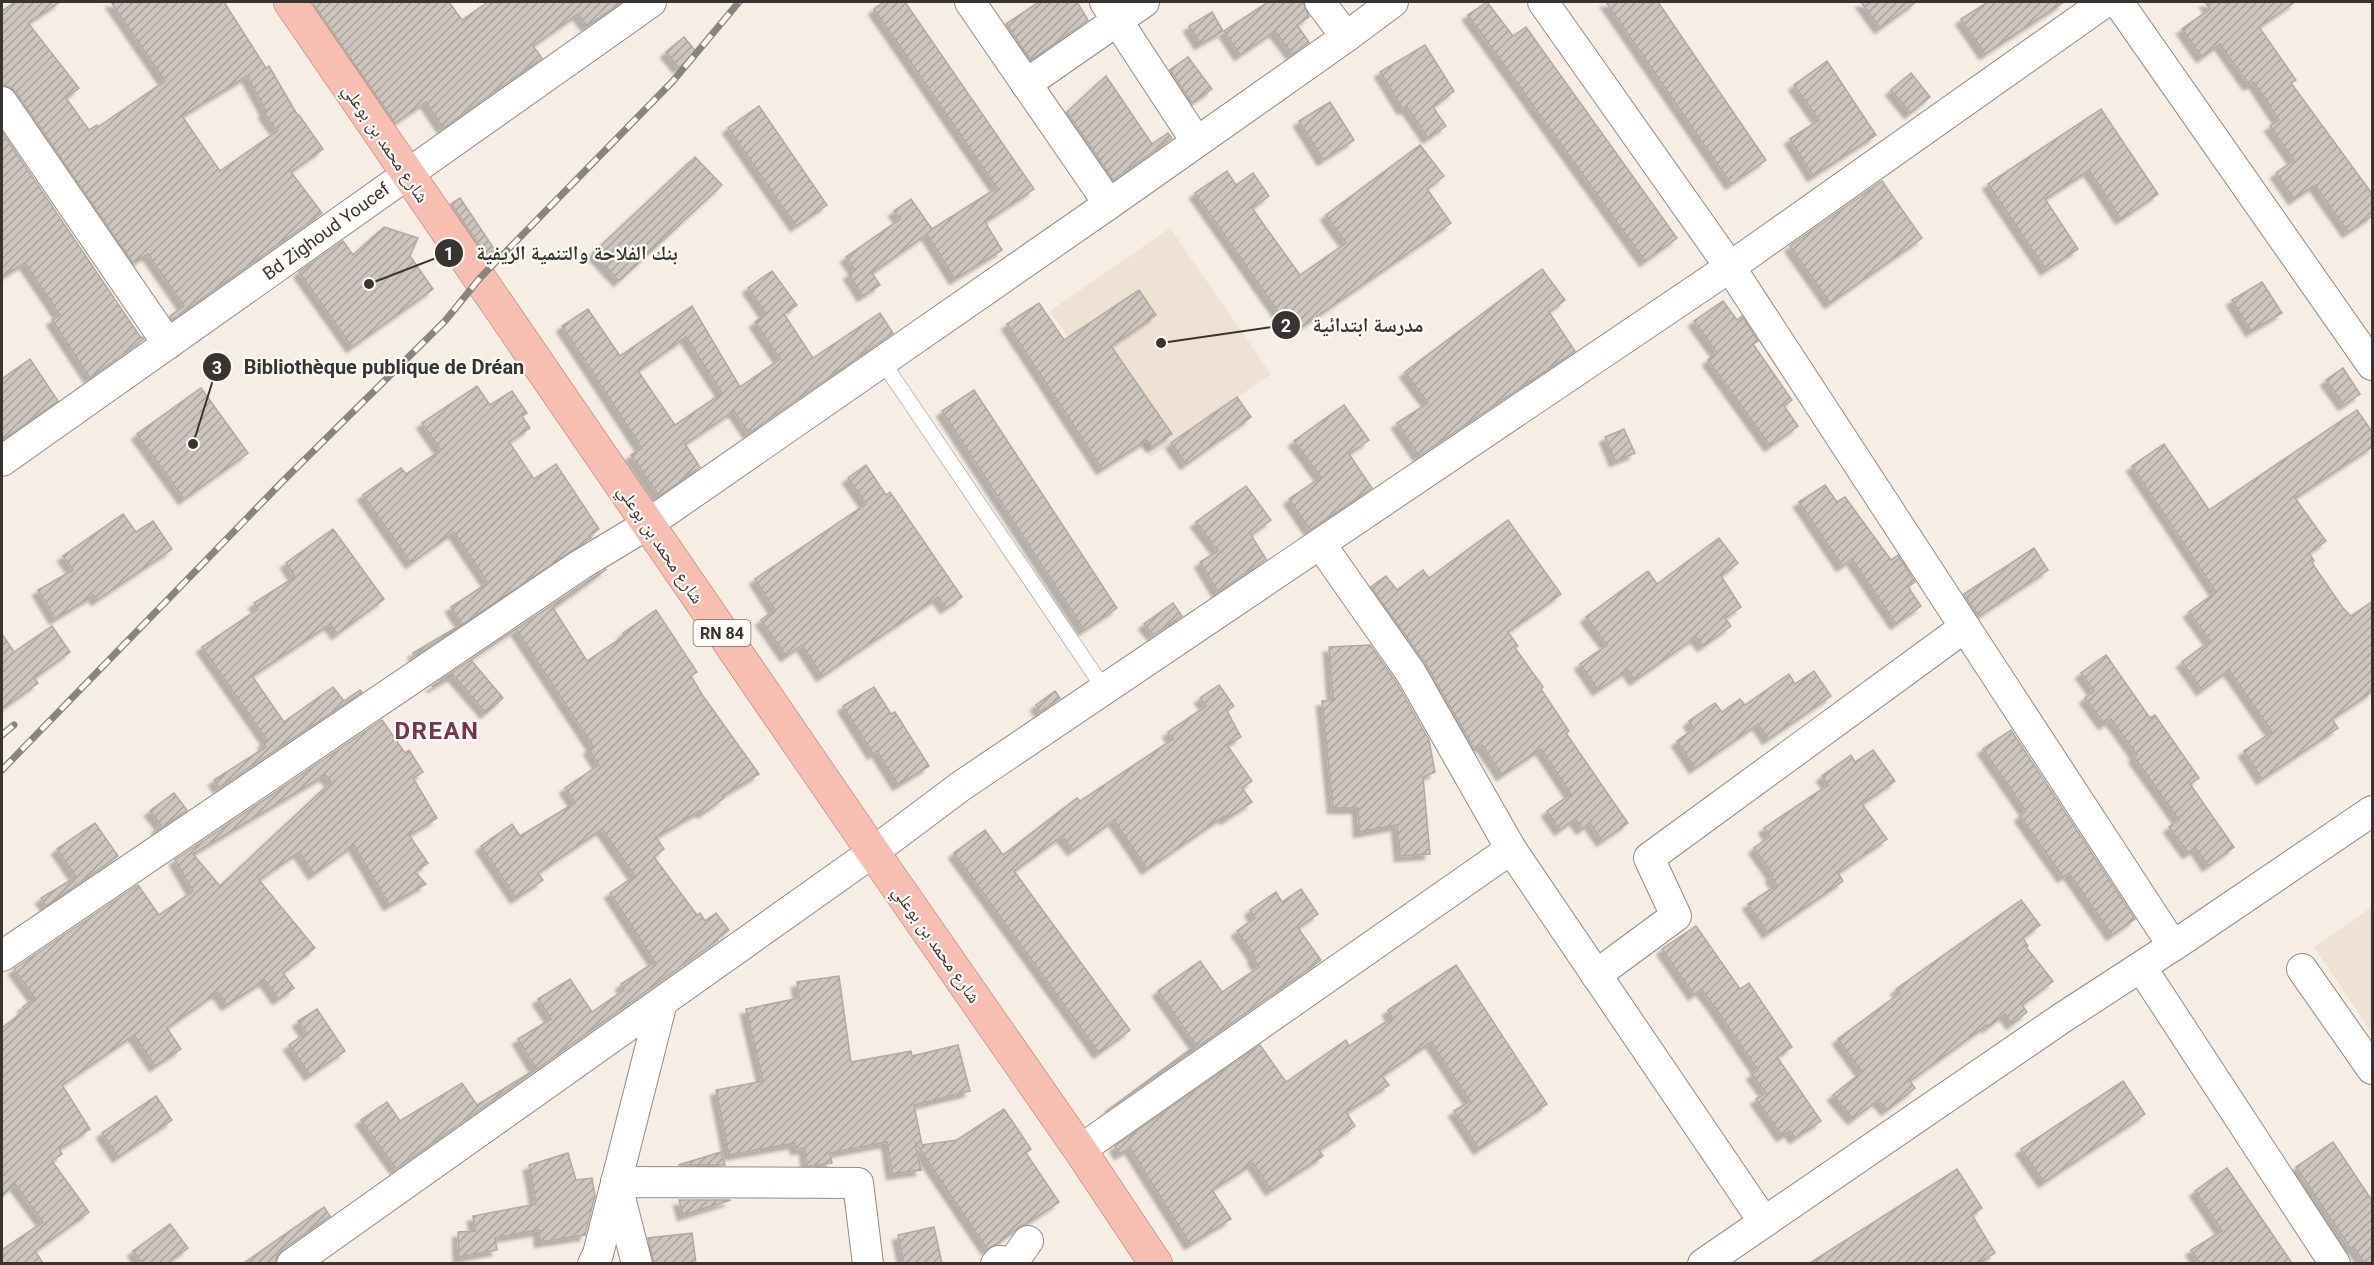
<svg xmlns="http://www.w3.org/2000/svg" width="2374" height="1265" font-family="Roboto,'Noto Naskh Arabic',sans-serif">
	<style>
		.built { fill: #efe1d4 }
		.building { fill: url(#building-hatch); stroke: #b1aaa2; stroke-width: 1.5; fill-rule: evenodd; filter: url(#shadow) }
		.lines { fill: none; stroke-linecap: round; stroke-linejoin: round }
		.service-casing { stroke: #938c84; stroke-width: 16 }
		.minor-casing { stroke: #938c84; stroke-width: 32 }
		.primary-casing { stroke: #b17363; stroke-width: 34 }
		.service { stroke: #fff; stroke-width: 15 }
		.minor { stroke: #fff; stroke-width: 30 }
		.primary { stroke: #f7bfb2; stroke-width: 33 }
		.rail-casing { stroke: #89847f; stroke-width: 7 }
		.rail { stroke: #fffcf8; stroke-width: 4.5; stroke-dasharray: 14; stroke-linecap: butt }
		.labels { text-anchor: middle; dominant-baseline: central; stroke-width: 4.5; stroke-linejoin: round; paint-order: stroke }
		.shield { fill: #fffcf8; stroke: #73706d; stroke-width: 1.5 }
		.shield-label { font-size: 16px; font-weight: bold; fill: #373431 }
		.street-label { font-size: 18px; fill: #373431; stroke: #fffcf8 }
		.district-label { font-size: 24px; font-weight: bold; letter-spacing: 1.5px; fill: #78334d; stroke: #fffcf8 }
		.leader { fill: none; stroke: #373431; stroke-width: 2 }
		.callout-dot { fill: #373431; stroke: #fffcf8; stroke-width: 2 }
		.mark-label { font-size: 18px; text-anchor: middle; font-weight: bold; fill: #fff }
		.callout-label { font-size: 20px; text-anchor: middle; font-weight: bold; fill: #373431; stroke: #fffcf8; stroke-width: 4.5; stroke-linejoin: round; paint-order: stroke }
	</style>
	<defs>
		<pattern id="building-hatch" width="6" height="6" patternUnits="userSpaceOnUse" patternTransform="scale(1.5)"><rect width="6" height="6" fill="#cec6be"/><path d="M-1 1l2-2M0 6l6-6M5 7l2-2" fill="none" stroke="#a8a29b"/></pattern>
		<filter id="shadow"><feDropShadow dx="-5.5" dy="5.5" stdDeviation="1.5" flood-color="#0004"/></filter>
	</defs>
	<rect width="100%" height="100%" fill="#f6eee5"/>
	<g class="built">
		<path d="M1170,228L1271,374L1151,457L1050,311Z"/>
		<path d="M2372,907V1033L2314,947Z"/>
	</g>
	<g class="building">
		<path d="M15,2H60L28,23L79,88L66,98L89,130L97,125L98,127L165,81L111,2H224L266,68L269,66L298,116L299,115L323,149L291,172L322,213L172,320L170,316L184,306L148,254L133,263L16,92L10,87L2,85V11ZM247,76L266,111L264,113L277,131L220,171L182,116Z"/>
		<path d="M312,2H449L462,20L488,2H622L587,26L578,14L533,46L542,58L443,128L426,102L395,123Z"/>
		<path d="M884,2H905L1034,189L985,222L1002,250L955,279L927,234L872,273L880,285L863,296L849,274L855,270L846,257L900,219L894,211L911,199L932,229L997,188L874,9Z"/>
		<path d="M1039,2H1077L1088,20L1031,60L1006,24Z"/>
		<path d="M1268,2H1303L1309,17L1297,25L1309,42L1292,54L1275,31L1240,55L1224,31Z"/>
		<path d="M1487,2L1513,36L1526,27L1677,238L1645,261L1468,15Z"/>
		<path d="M1606,2H1658L1766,160L1731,184Z"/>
		<path d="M1861,2H1916L1880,28Z"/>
		<path d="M1988,2H2064L1985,54L1961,19Z"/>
		<path d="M2205,2H2295L2259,27L2296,80L2291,83L2373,195V215L2348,232L2315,185L2294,199L2276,173L2294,160L2270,126L2279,120L2254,82L2249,85L2220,44L2202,57L2182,29L2210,9Z"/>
		<path d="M1212,12L1223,31L1200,44L1189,26Z"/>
		<path d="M684,37L697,53L679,68L666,52Z"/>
		<path d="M1425,45L1454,91L1433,107L1446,126L1428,138L1407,107L1403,109L1380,72Z"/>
		<path d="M1188,57L1212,89L1192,103L1170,70Z"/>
		<path d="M1827,61L1876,135L1813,176L1790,139L1819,120L1794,85Z"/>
		<path d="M1911,73L1930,97L1910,113L1891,90Z"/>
		<path d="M1106,76L1152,144L1168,133L1172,138L1113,180L1067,112Z"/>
		<path d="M1330,102L1354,140L1323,160L1299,121Z"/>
		<path d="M759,106L827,205L796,226L728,128Z"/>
		<path d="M2101,109L2158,194L2121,219L2089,170L2045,199L2078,249L2046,270L1988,184Z"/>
		<path d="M2,132L141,338L142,337L144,339L90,378L52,320L60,315L25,263L2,277Z"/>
		<path d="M1420,145L1444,176L1427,189L1451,223L1293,333L1195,193L1227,171L1236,185L1253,173L1269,196L1252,208L1300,275L1346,243L1326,215Z"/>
		<path d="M695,157L722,185L619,281L593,253Z"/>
		<path d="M1882,181L1922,238L1830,303L1790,246Z"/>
		<path d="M460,198L495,250L487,256L451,204Z"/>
		<path d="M384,227L418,238L410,256L433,289L352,347L299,272L343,241L353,255Z"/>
		<path d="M1542,269L1565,300L1549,312L1575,351L1419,456L1397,423L1428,403L1405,372Z"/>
		<path d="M772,271L797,305L784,314L813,358L880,313L893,333L749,433L734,411L685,444L700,467L659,496L631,455L642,448L562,326L588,309L620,356L692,306L740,387L780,359L755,322L766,314L748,288ZM686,337L722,393L675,425L638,371Z"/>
		<path d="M2262,282L2282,313L2251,331L2232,300Z"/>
		<path d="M1139,290L1156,315L1111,346L1172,434L1152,447L1147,440L1102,469L1007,324L1039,303L1064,340Z"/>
		<path d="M1723,301L1737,320L1742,316L1758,341L1753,344L1792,400L1784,406L1798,426L1770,446L1708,360L1717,353L1694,321Z"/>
		<path d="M30,359L58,401L2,440V379Z"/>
		<path d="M2343,368L2360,394L2344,405L2326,380Z"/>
		<path d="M477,386L490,405L512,391L527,413L522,416L530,428L509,442L534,479L556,464L599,529L589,536L591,538L415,656L413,653L462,624L451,607L488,583L454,532L411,563L363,495L401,468L406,474L441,450L422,423Z"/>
		<path d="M201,388L248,453L184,499L137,434Z"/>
		<path d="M974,390L1117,608L1084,630L942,411Z"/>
		<path d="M1237,397L1251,417L1186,464L1171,443Z"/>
		<path d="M1344,405L1369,440L1349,454L1372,488L1310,530L1289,499L1321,477L1294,441Z"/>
		<path d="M2357,410L2373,433V446L2295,498L2326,541L2309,553L2314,561L2312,563L2343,608L2351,616L2373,601V691L2332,719L2338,728L2262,779L2244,751L2272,732L2229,670L2202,690L2182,662L2210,641L2189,612L2216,592L2132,466L2164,444L2209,510Z"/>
		<path d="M1624,429L1635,453L1615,461L1605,437Z"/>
		<path d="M866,465L886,495L890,492L962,597L946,608L938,597L822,676L802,645L786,656L761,620L775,610L755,579L866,504L848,478Z"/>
		<path d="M1825,485L1837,502L1845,497L1891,560L1898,555L1915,582L1908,587L1921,606L1896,624L1852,559L1842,566L1799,502Z"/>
		<path d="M1246,486L1271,520L1251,535L1266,559L1218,592L1200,562L1218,551L1196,522Z"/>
		<path d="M123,514L136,532L153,521L172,549L97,600L94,595L55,619L38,590L73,570L63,556Z"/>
		<path d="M1508,520L1561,594L1508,632L1518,646L1515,648L1543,687L1541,689L1569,731L1566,733L1628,823L1602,841L1590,823L1582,829L1575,819L1560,830L1547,811L1571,794L1541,749L1502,775L1482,745L1475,750L1426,664L1371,587L1386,576L1397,590L1423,570L1429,578Z"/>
		<path d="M333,529L384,599L337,634L330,624L252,676L284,722L333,687L344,701L360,690L362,692L219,788L214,780L266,747L263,743L267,740L202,647L258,609L254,603L295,577L286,563Z"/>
		<path d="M1719,538L1738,563L1721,576L1741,607L1725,618L1731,626L1703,646L1696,637L1635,680L1628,670L1598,690L1580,664L1607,645L1586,617L1648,571L1657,584Z"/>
		<path d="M2034,548L2048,570L1979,616L1964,594Z"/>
		<path d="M607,569L553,608L587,661L624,636L623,633L656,610L697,672L691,676L703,696L759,774L722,796L724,798L703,813L701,810L656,837L664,849L654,857L697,915L700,913L705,921L716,913L729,930L717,939L718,940L396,1169L361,1120L387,1102L400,1121L462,1083L477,1105L536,1069L518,1039L551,1019L538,999L570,979L592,1012L624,990L621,984L655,962L610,893L635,876L602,829L538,873L543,880L516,898L481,846L512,824L520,836L575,803L565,788L599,765L589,749L593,746L516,629L471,660L503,698L486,713L453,675L433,687L432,686L589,580Z"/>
		<path d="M1173,603L1182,616L1153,635L1144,624Z"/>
		<path d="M52,626L70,652L34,678L38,683L2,709V634L14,652Z"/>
		<path d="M1370,645L1396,682L1429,740L1435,772L1423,777L1430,854L1400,856L1397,825L1359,832L1358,808H1333L1322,701L1333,700L1329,647Z"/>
		<path d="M2106,655L2150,718L2155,715L2199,778L2190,784L2234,847L2208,866L2196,848L2188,853L2169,827L2179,820L2134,757L2137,755L2111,719L2104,724L2085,698L2094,691L2081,673Z"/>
		<path d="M1814,671L1831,696L1768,739L1758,724L1695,768L1677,741L1694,729L1689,721L1715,703L1722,712L1740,699L1745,705L1789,674L1795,684Z"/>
		<path d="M1219,685L1234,706L1227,711L1241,737L1227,745L1252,781L1242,788L1252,802L1226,819L1224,816L1147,869L1114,820L1073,850L1062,836L1014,871L1130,1030L1099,1053L954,853L985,830L1003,855L1077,798L1080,801L1173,739L1168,732L1206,706L1200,698Z"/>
		<path d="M874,687L891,714L895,712L929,766L898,785L877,751L873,754L843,706Z"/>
		<path d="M1055,691L1060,698L1040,712L1036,705Z"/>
		<path d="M382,720L405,753L409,750L423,772L413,778L437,818L409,835L428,863L415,872L426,884L389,905L354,845L314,874L299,852L259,880L315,948L283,973L294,988L278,999L265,980L227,1005L218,992L167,1028L181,1049L155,1066L134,1035L62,1085L90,1129L59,1149L62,1154L52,1161L89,1212L35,1251L43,1263H2V1250L43,1222L15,1184L2,1196V1028L25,1010L23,1007L35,998L14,969L138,885L159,915L193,891L175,860ZM325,775L331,782L220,886L193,854Z"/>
		<path d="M2011,730L2135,919L2112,935L2069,873L2063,877L2020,816L2026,811L1983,749Z"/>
		<path d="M1873,750L1895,781L1862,804L1887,839L1838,873L1843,881L1768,933L1748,904L1777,885L1771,877L1773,875L1754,848L1770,836L1764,828L1828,785L1822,776L1851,755L1855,762Z"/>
		<path d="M174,793L187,810L158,830L157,828L161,825L150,811Z"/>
		<path d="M95,823L118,856L46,906L41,898L76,877L57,849Z"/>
		<path d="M1301,889L1318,914L1298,928L1321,960L1105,1112L1196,1045L1158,991L1200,961L1222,992L1259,967L1253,958L1255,957L1237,931L1255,918L1250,910L1276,892L1282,902Z"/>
		<path d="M2021,900L2040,925L2023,938L2028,946L2026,947L2053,981L2022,1005L2027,1012L2012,1024L2005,1014L1988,1027L1987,1025L1910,1081L1915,1088L1887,1110L1878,1100L1853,1119L1833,1095L1862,1072L1838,1039L1900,993L1896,989Z"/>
		<path d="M1696,926L1740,989L1749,983L1792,1047L1777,1057L1821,1121L1795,1138L1790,1131L1782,1136L1756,1099L1766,1093L1752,1074L1758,1070L1714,1006L1701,989L1694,995L1662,949Z"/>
		<path d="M1456,965L1547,1104L1479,1149L1454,1111L1470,1101L1431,1042L1382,1076L1389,1085L1346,1112L1355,1126L1319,1150L1323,1156L1271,1190L1253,1163L1212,1190L1231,1219L1190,1244L1130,1148L1120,1154L1115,1146L1260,1045L1286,1082L1346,1040L1349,1046L1392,1018L1388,1010Z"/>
		<path d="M839,976L851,1062L911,1051L912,1056L958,1045L970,1091L914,1105L922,1145L957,1140L1004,1109L1031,1149L1026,1153L1059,1202L1026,1224L1020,1226L997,1244L987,1249L915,1142L921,1170L892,1174L887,1142L830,1153L832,1163L813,1166H807L805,1148L796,1149L795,1143L729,1155L716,1090L763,1081L746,1009L799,998L797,982Z"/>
		<path d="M317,1009L345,1051L310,1075L289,1045L306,1033L298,1021Z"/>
		<path d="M2123,1081L2145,1114L2044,1182L2021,1149Z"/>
		<path d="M156,1096L172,1120L118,1157L102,1133Z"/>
		<path d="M2333,1142L2373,1202V1263H2364L2354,1247L2351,1249L2296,1167Z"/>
		<path d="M721,1152L725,1165H678Z"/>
		<path d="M568,1153L576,1180L592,1178L595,1196L585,1235L540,1242L539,1230L495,1238L497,1250L459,1257L458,1232L475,1231L473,1216L536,1204L529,1165Z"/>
		<path d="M2227,1168L2292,1263H2200L2191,1250L2222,1231L2195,1191Z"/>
		<path d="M1957,1169L1982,1208L1972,1215L1995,1253L1978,1263H1810Z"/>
		<path d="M679,1200H731L683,1215Z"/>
		<path d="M324,1207L330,1216L282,1250L277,1256L275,1263H244Z"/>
		<path d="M170,1224L188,1248L167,1263H142L133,1251Z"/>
		<path d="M934,1227L942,1263H904L898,1235Z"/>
		<path d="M692,1233L696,1263H654L648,1238Z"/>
	</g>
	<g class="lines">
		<g class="service-casing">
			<path id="service" d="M882,361L1105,690"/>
		</g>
		<g class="minor-casing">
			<g id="minor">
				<path d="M970,2L1109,204"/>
				<path d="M1105,2L1196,141"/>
				<path d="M1320,2L1346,37"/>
				<path d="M1543,2L1730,267L2173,946"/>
				<path d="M2118,2L2372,365"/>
				<path d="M1026,84L1144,2"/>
				<path d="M2,102L168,344"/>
				<path d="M2,461L651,2"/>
				<path d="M1321,545L1411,673L1511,849L1764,1222"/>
				<path d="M2,956L580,565L648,524L1109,204L1346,37L1393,2"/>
				<path d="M2141,967L2335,1264"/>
				<path d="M2302,969L2372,1069"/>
				<path d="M1596,975L1676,916L1649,858L1965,627"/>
				<path d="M1080,1150L1511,849"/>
				<path d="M292,1264L873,852L961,786L1730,267L2105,2"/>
				<path d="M593,1264L598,1254L662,1002"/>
				<path d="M637,1264L616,1182L858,1183L868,1264"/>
				<path d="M996,1264L999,1261L1013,1262L1028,1241"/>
				<path d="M1703,1264L2062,1018L2185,938L2372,811"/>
			</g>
		</g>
		<g class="primary-casing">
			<path id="primary" d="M290,2L873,852L1080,1150L1156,1264"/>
		</g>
		<use href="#service" class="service"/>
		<use href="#minor" class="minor"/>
		<use href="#primary" class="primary"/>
		<g class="rail-casing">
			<g id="rail">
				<path d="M2,735L14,725"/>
				<path d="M2,770L284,480L445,321L480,278L673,81L739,2"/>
			</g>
		</g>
		<use href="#rail" class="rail"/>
	</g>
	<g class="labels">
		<rect class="shield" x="693.5" y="620" width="57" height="26" rx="4.5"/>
		<g class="shield-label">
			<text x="722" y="633">RN 84</text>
		</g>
		<g class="street-label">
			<text transform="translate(386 143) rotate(56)">شارع محمد بن بوعلي</text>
			<text transform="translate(326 231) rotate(-36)">Bd Zighoud Youcef</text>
			<text transform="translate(661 544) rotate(56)">شارع محمد بن بوعلي</text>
			<text transform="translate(937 944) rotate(55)">شارع محمد بن بوعلي</text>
		</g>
		<g class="district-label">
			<text x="437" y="731">DREAN</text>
		</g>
	</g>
	<path class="leader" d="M369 284L449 253M1161 343L1286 325M193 444L217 367"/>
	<g class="callout-dot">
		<circle cx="369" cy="284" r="6"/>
		<circle cx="1161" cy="343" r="6"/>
		<circle cx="193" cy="444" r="6"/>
		<circle cx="449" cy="253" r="15"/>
		<circle cx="1286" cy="325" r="15"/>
		<circle cx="217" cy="367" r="15"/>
	</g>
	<g class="mark-label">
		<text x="449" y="260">1</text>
		<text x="1286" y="332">2</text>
		<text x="217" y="374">3</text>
	</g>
	<g class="callout-label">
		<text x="577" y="260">بنك الفلاحة والتنمية الريفية</text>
		<text x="1368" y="332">مدرسة ابتدائية</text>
		<text x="384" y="374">Bibliothèque publique de Dréan</text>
	</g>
	<rect width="2374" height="1265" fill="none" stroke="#373431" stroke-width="6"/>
</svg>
